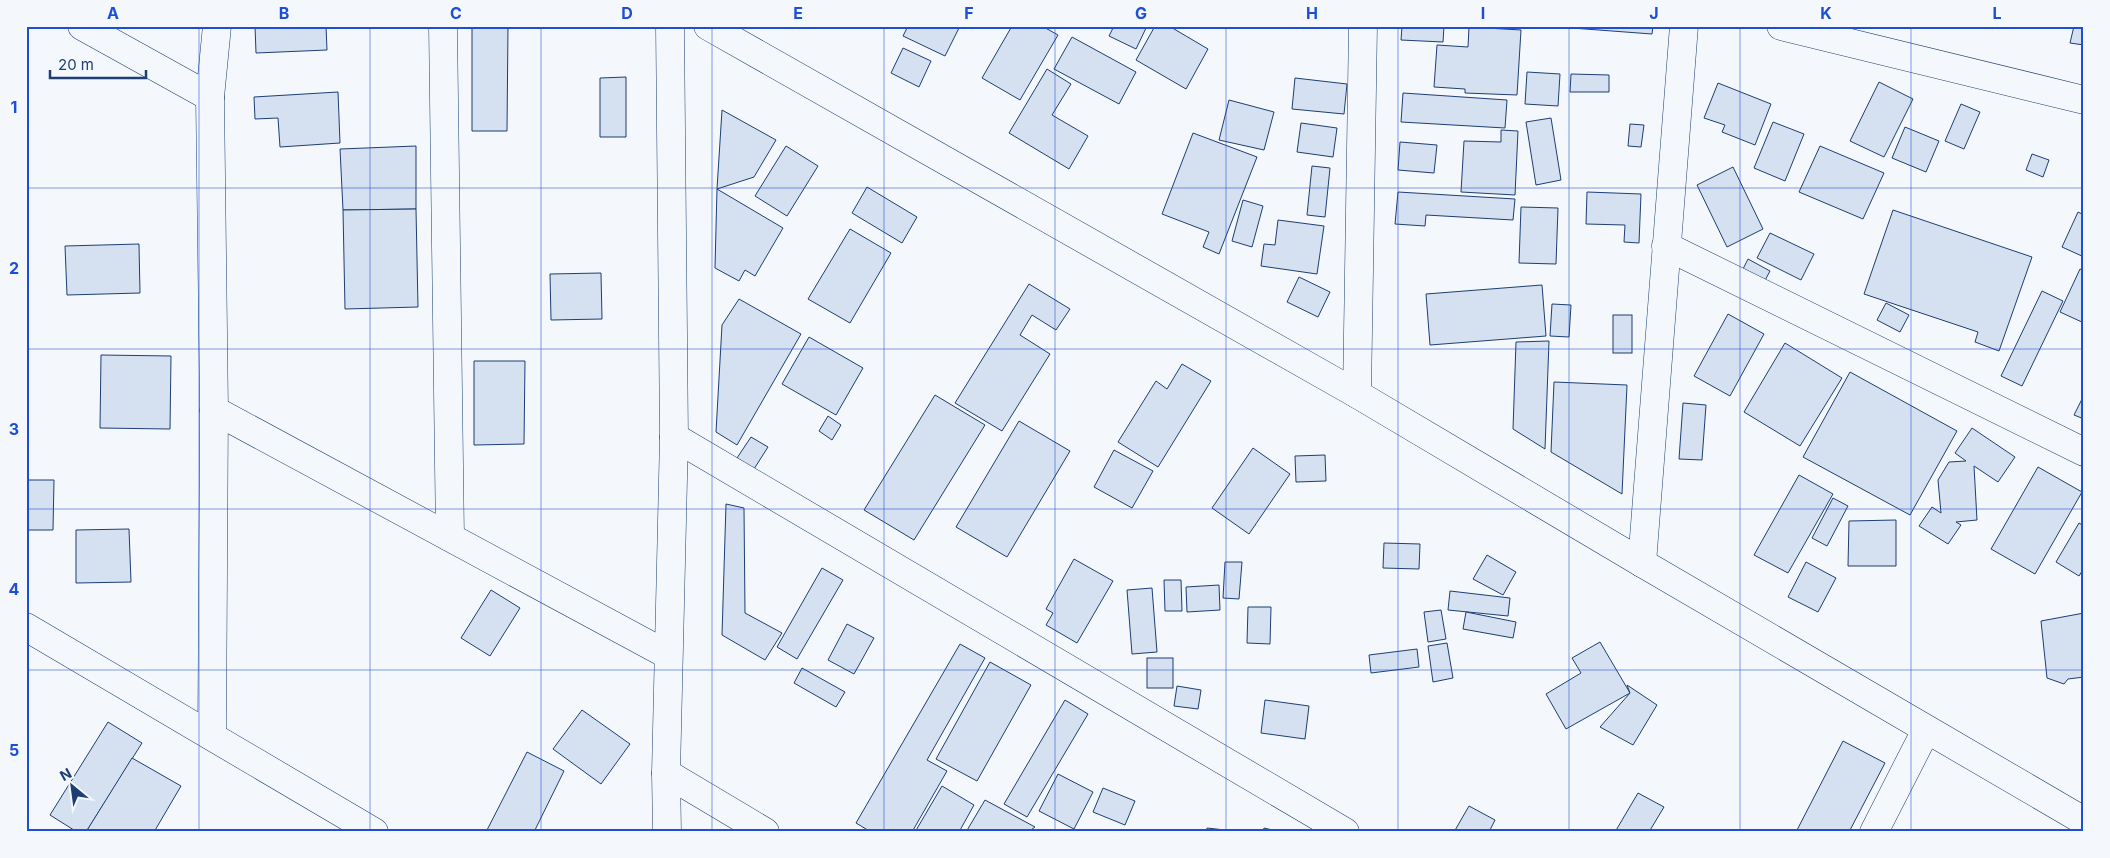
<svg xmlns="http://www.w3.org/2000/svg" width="2110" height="858" font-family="Inter,sans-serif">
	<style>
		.building { fill: #d5e0f0; stroke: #1d3f73 }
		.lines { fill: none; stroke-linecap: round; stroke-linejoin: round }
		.street-casing { stroke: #1d3f73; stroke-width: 29 }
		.secondary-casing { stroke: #1d3f73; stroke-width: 29 }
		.street { stroke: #f4f7fb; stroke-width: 28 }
		.secondary { stroke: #f4f7fb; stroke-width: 28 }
		.grid { fill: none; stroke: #1d4ed8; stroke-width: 1; stroke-opacity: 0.55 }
		.neatline { fill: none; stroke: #1d4ed8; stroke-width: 2 }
		.grid-label { font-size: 16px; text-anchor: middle; font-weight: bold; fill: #1d4ed8 }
	</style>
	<rect width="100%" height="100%" fill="#f4f7fb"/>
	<g class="building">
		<path d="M255,26H326L327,50L256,53Z"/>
		<path d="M472,26H508L507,131H472Z"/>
		<path d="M908,26H960L945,56L903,36Z"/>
		<path d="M1012,26H1042L1058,35L1020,100L982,78Z"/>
		<path d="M1114,26H1147L1136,49L1109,36Z"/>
		<path d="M1155,26H1169L1208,49L1186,89L1136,60Z"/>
		<path d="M1402,26H1444L1443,42L1401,40Z"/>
		<path d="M1545,26H1653L1652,34Z"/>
		<path d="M2074,26H2084V45L2070,43Z"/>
		<path d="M1469,27L1521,30L1517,95L1465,93V89L1434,87L1437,45L1468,47Z"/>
		<path d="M1072,37L1136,72L1119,104L1054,69Z"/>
		<path d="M903,48L931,61L919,87L891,73Z"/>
		<path d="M1047,69L1071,84L1052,115L1088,136L1069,169L1009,133Z"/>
		<path d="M1527,72L1560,74L1558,106L1525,104Z"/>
		<path d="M1571,74L1609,75V92H1570Z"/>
		<path d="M626,77V137H600V78Z"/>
		<path d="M1295,78L1347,84L1344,114L1292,109Z"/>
		<path d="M1879,82L1913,99L1884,157L1850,141Z"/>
		<path d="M1718,83L1771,104L1755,145L1722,132L1725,125L1704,118Z"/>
		<path d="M338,92L340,143L280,147L278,118L255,119L254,97Z"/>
		<path d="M1403,93L1507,100L1505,128L1401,122Z"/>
		<path d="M1229,100L1274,112L1264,150L1219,140Z"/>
		<path d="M1961,104L1980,112L1964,149L1945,141Z"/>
		<path d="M722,110L776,140L754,177L717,189Z"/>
		<path d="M1551,118L1561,180L1536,185L1526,122Z"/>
		<path d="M1773,122L1804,134L1785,181L1754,168Z"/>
		<path d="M1301,123L1337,128L1333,157L1297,152Z"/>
		<path d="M1630,124L1644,125L1641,147L1628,146Z"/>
		<path d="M1905,127L1939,141L1926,172L1892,158Z"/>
		<path d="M1501,130L1518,131L1515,195L1461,192L1464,141L1501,142Z"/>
		<path d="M1193,133L1257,157L1219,254L1203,247L1209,232L1162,214Z"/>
		<path d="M1400,142L1437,145L1434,173L1398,170Z"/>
		<path d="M416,146V209L343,210L340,149Z"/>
		<path d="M786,146L818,166L787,216L755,196Z"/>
		<path d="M1820,146L1884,173L1863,219L1799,192Z"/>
		<path d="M2032,154L2049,160L2043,177L2026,170Z"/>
		<path d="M1312,166L1330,168L1325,217L1307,215Z"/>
		<path d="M1733,167L1763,229L1727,247L1697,185Z"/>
		<path d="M867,187L917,217L902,243L852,213Z"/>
		<path d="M717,189L783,228L755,276L745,270L739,281L715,268Z"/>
		<path d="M1398,192L1515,199L1513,220L1426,215L1425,226L1395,224Z"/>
		<path d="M1587,192L1641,194L1639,243L1624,242L1625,225L1586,224Z"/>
		<path d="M1243,200L1263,206L1252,247L1232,241Z"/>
		<path d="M1521,207L1558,208L1556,264L1519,263Z"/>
		<path d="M416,209L418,307L345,309L343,210Z"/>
		<path d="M1893,210L2032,257L1999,351L1975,342L1978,332L1864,294Z"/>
		<path d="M2078,212L2084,215V257L2062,247Z"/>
		<path d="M1278,220L1324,226L1317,274L1261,266L1264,244L1275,245Z"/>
		<path d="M850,229L891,253L850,323L808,299Z"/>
		<path d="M1770,233L1814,254L1801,280L1757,258Z"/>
		<path d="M139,244L140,293L67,295L65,246Z"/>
		<path d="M1748,259L1770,271L1762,286L1740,275Z"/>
		<path d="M2080,269L2084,271V323L2060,312Z"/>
		<path d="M601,273L602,319L551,320L550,274Z"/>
		<path d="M1299,277L1330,292L1318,317L1287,302Z"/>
		<path d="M1029,284L1070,309L1056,330L1032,315L1020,335L1050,354L1002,431L955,403Z"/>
		<path d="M1542,285L1546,336L1430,345L1426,294Z"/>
		<path d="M2042,291L2063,301L2022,386L2001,376Z"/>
		<path d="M739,299L801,334L737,445L716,432L722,325Z"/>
		<path d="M1886,303L1909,315L1900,332L1877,320Z"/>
		<path d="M1552,304L1571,305L1569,337L1550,336Z"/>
		<path d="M1728,314L1764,334L1730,396L1694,376Z"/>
		<rect x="1613" y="315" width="19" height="38"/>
		<path d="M809,337L863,368L836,415L782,384Z"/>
		<path d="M1549,341L1545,449L1513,429L1516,342Z"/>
		<path d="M1785,343L1842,378L1800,446L1744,412Z"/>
		<path d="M101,355L171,356L170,429L100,428Z"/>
		<path d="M474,361H525L524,444L474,445Z"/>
		<path d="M1182,364L1211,381L1158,467L1118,442L1156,381L1167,389Z"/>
		<path d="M1850,372L1957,431L1910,515L1803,457Z"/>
		<path d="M1554,382L1627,385L1622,494L1551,452Z"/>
		<path d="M935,395L985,425L914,540L864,510Z"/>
		<path d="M2084,395V419L2074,415Z"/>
		<path d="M1683,403L1706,405L1702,460L1679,459Z"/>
		<path d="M828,416L841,425L832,440L819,431Z"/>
		<path d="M1019,421L1070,451L1007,557L956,527Z"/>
		<path d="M1972,428L2015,457L1998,482L1974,466L1977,520L1956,522L1961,525L1948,544L1919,526L1932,507L1941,513L1938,480L1949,462L1966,461L1955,453Z"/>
		<path d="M751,437L768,447L754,469L737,458Z"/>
		<path d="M1253,448L1290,474L1249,534L1212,508Z"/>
		<path d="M1114,450L1153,471L1132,508L1094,487Z"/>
		<path d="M1325,455L1326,481L1296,482L1295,456Z"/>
		<path d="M2038,467L2082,492L2035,574L1991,549Z"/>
		<path d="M1799,475L1833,494L1788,573L1754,555Z"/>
		<path d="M26,480H54L53,530H26Z"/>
		<path d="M1833,498L1848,506L1827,546L1812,538Z"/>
		<path d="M726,504L744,508L745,613L782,633L765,660L722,635Z"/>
		<path d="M1896,520V566H1848L1849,521Z"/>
		<path d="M2079,523L2084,526V568L2079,576L2056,562Z"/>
		<path d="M129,529L131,582L76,583V530Z"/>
		<path d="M1384,543L1420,544L1419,569L1383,568Z"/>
		<path d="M1487,555L1516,572L1503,595L1473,579Z"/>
		<path d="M1074,559L1113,581L1077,643L1046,625L1053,613L1046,609Z"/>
		<path d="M1225,562H1242L1239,599L1223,598Z"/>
		<path d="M1806,562L1836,578L1818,612L1788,597Z"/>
		<path d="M822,568L843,580L797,659L777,647Z"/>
		<path d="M1164,580H1181L1182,611H1165Z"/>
		<path d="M1219,585L1220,610L1187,612L1186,587Z"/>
		<path d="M1152,588L1157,652L1132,654L1127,590Z"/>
		<path d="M491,590L520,608L490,656L461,638Z"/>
		<path d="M1450,591L1510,598L1508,616L1448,610Z"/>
		<path d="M1248,607H1271L1270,644L1247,643Z"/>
		<path d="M1441,610L1446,639L1428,642L1424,612Z"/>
		<path d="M1466,612L1516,622L1513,638L1463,629Z"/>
		<path d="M2084,613V677L2068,679L2064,684L2047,678L2041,621Z"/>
		<path d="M847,624L874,638L854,674L828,660Z"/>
		<path d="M1600,642L1630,693L1566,729L1546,694L1581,673L1572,658Z"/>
		<path d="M1447,643L1453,678L1433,682L1428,646Z"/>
		<path d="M960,644L985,658L927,760L947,771L912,832H871L856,823Z"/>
		<path d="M1417,649L1419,667L1371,673L1369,655Z"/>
		<rect x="1147" y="658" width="26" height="30"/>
		<path d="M990,662L1031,685L977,781L936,759Z"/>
		<path d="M802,668L845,692L836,707L794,683Z"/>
		<path d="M1627,685L1657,705L1633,745L1600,727L1630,693Z"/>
		<path d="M1177,686L1201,690L1198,709L1174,706Z"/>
		<path d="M1065,700L1088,714L1027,817L1004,804Z"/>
		<path d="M1265,700L1309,706L1305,739L1261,733Z"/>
		<path d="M582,710L630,744L601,784L553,749Z"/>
		<path d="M108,722L142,743L86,832H77L50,815Z"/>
		<path d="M1843,741L1885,763L1849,832H1796Z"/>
		<path d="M527,752L564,771L534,832H486Z"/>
		<path d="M132,758L181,786L154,832H86Z"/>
		<path d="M1058,774L1093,792L1074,829L1039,811Z"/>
		<path d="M942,786L974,805L959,832H915Z"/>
		<path d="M1103,788L1135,801L1125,825L1093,812Z"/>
		<path d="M1638,793L1664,807L1649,832H1615Z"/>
		<path d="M985,800L1035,827L1028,832H966Z"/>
		<path d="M1469,806L1495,820L1489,832H1454Z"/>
		<path d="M1207,828L1243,832H1206Z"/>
		<path d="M1264,828L1281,832H1263Z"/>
	</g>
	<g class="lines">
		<g class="street-casing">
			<g id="street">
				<path d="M82,26L210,97"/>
				<path d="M443,26L450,537"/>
				<path d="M1781,26L2084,100"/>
				<path d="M1666,246L2084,452"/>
				<path d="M1357,394L1363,26"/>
				<path d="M214,410L668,655"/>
				<path d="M674,437L1345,832"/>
				<path d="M1642,563L1684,26"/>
				<path d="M26,627L374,832"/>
				<path d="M212,736L214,410L210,97L217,26"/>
				<path d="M666,773L765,832"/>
				<path d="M1874,832L1926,730"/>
			</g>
		</g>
		<g class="secondary-casing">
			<g id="secondary">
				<path d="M708,26L1357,394L1642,563L2084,821"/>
				<path d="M667,832L666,773L674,437L670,26"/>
			</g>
		</g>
		<use href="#street" class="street"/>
		<use href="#secondary" class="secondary"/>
	</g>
	<path class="grid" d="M199,26V832M370,26V832M541,26V832M712,26V832M884,26V832M1055,26V832M1226,26V832M1398,26V832M1569,26V832M1740,26V832M1911,26V832M26,188H2084M26,349H2084M26,509H2084M26,670H2084"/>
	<rect width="2110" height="858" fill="none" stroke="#f4f7fb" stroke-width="55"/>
	<g transform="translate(72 786) rotate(331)" stroke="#f4f7fb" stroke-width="4" paint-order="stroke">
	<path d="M0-4L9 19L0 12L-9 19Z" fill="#1d3f73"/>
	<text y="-8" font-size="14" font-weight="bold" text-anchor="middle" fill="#1d3f73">N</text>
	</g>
	<path d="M50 70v8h96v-8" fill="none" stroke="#1d3f73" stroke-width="2.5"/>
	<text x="58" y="70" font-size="15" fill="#1d3f73" stroke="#f4f7fb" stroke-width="4" paint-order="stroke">20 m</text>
	<rect x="28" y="28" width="2054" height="802" class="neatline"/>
	<g class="grid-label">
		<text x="113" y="19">A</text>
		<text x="284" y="19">B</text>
		<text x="456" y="19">C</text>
		<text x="627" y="19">D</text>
		<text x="798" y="19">E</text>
		<text x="969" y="19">F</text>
		<text x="1141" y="19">G</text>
		<text x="1312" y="19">H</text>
		<text x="1483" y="19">I</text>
		<text x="1654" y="19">J</text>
		<text x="1826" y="19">K</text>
		<text x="1997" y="19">L</text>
		<text x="14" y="113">1</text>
		<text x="14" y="274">2</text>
		<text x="14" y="435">3</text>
		<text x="14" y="595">4</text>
		<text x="14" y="756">5</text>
	</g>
</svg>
